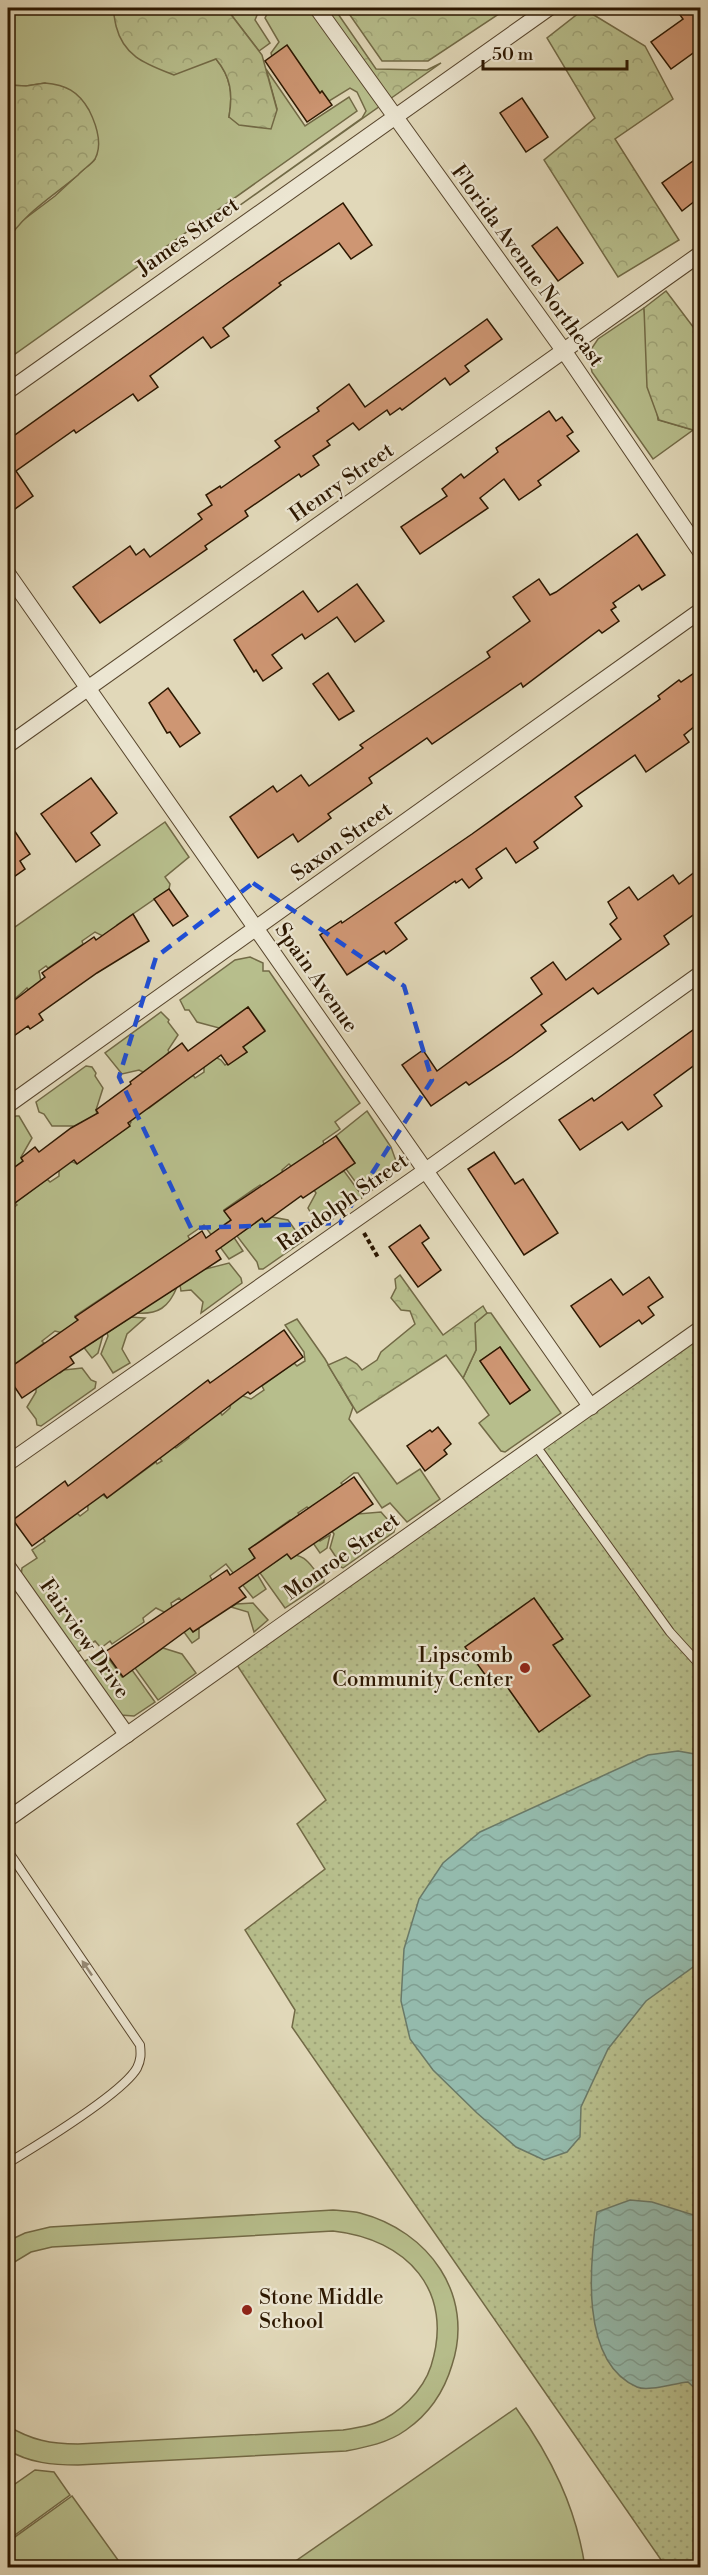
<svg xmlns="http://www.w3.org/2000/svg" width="708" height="2575" font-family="'Libre Bodoni',serif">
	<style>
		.green { fill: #b7be8c; stroke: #726a46; stroke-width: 1.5; fill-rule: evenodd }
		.forest { fill: url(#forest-crowns); stroke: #726a46; stroke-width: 1.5 }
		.park { fill: url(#park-dots); stroke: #726a46; stroke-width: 1.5 }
		.water { fill: url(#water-waves); stroke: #6a7967; stroke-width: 1.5 }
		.building { fill: #ce9673; stroke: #2c1700; stroke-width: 1.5 }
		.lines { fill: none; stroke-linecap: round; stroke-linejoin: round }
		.service-casing { stroke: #59472e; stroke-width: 10 }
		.minor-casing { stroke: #59472e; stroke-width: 17 }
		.path { stroke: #2c1700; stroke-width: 4; stroke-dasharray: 4.5 3; stroke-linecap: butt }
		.service { stroke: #ece6d2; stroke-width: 8 }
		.minor { stroke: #ece6d2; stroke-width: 15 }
		.oneway { fill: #968974 }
		.marked { fill: none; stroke: #1d4ed8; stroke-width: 4.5; stroke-dasharray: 12 8; stroke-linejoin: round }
		.poi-dot { fill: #8f2418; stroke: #ece6d2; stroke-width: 2 }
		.labels { text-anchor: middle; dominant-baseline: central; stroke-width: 4.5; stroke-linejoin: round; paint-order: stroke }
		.street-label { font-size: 21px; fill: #2c1700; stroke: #ece6d2 }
		.poi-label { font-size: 21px; fill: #2c1700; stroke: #ece6d2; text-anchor: end }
	</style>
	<defs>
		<pattern id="forest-crowns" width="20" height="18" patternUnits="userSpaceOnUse" patternTransform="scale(1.5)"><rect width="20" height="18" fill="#b7be8c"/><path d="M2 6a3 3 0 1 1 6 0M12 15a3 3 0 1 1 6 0" fill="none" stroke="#9ea377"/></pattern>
		<pattern id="park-dots" width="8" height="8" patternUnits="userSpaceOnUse" patternTransform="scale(1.5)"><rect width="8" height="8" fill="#b7be8c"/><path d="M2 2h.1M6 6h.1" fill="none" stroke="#9ea377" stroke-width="1.8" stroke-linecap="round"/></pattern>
		<pattern id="water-waves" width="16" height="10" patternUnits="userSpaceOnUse" patternTransform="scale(1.5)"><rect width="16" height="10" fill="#94baac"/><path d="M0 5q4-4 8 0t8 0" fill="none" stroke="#809f92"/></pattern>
	</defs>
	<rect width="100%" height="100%" fill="#e1d8b9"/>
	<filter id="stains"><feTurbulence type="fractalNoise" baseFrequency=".00333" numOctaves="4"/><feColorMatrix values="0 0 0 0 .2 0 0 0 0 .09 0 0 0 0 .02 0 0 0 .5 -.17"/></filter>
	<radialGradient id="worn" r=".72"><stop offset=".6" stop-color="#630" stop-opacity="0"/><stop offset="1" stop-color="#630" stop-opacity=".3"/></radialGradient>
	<g class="green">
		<path d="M8,8H114L113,13L216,59C231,77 233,94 229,117L277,109L266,69L305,126L349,97L357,111L8,359V241L14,227L55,196L95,159L45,83L26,86L8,85Z"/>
		<path d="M226,8H260L255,20L270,43L259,51Z"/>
		<path d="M270,8H322L380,106L222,218L362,118L366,111L357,92L350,88L308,114L274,65L271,53L279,42L265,18Z"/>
		<path d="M644,308L658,420L693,430L653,459L592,372L588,354L598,339Z"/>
		<path d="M165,822L189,857L165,877L170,884L169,889L117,925L113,941L95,932L82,941L83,944L48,968L46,966L39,971L44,998L33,997L27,988L8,1005V932Z"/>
		<path d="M250,957L263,963V971H269L360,1103L335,1122L340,1129L323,1141L324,1144L292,1167L289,1164L282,1170L283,1174L262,1186L260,1185L224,1210L231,1220L225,1224L243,1251L229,1259L204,1225L188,1236L190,1240L168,1293L177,1287C169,1307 158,1315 136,1313L144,1308L126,1282L75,1316L93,1342L103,1335L98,1353L92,1358L75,1336L55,1331L42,1341L44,1343L12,1366L10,1364L8,1366V1212L17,1205L15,1203L47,1179L50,1182L59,1176V1156L77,1164L129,1126L131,1122L127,1117L149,1108L193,1075L195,1078L204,1072V1051L221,1060L225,1065L247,1052L243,1047L265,1030L248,1007L219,1028L197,1022L189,1010H185L180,1000L235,960Z"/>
		<path d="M161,1012L169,1020L168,1022L178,1035L168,1050L169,1052L147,1074L139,1070L122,1074L105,1053Z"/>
		<path d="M86,1066L92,1067L96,1073L95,1076L103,1088L96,1110L97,1114L75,1129L73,1126H52L44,1114L39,1112L36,1102Z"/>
		<path d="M367,1111L391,1147L396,1161L388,1179L365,1195L346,1169L355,1163L336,1136Z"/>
		<path d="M16,1116H19L32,1138L21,1157L23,1161L8,1172V1122Z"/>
		<path d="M337,1169L340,1173L344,1171L363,1197L323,1226H318L308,1208L316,1193L314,1190Z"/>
		<path d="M272,1217L288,1220L303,1241L263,1269H259L257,1262L237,1236L262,1218L265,1222Z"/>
		<path d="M229,1263L241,1278L242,1283L201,1313L203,1302L191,1290L181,1291L180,1285L203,1264L206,1269Z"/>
		<path d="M487,1313H491L561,1413L505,1452L501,1451L479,1423L489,1415L463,1378L476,1350L475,1323ZM500,1347L530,1390L510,1404L480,1361Z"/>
		<path d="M131,1317L145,1318L127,1334L122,1349L130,1363L113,1373L101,1354L108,1336L107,1333Z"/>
		<path d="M297,1319L325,1359L353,1407L349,1419L397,1484L420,1469L440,1499L407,1522L390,1503L382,1508L358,1473H354L341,1483L343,1485L309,1509L307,1507L298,1513L320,1541L330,1535L327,1548L320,1553L304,1530L290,1520L249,1549L255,1558L250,1562L266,1589L253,1598L226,1564L210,1576L212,1580L182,1601L179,1598L171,1603L172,1607L175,1606L193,1632L199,1628V1638L192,1643L170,1613L168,1614L156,1608L143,1618L144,1622L112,1644L110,1641L101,1648L95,1641L76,1653L21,1576L22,1568L37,1558L32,1550L45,1541L43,1538L77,1513L80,1516L88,1510L87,1490L99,1492L107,1498L156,1462L157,1464L162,1461L155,1451L157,1440L176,1448L189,1438L187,1436L220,1412L222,1415L230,1408L233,1392L251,1399L264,1390L262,1386L294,1363L297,1366L305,1361L304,1352L285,1325Z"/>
		<path d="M82,1368L91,1380L96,1382L95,1388L41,1426L37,1425L36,1419L27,1407L36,1392V1388L56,1369L60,1373L64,1370Z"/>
		<path d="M355,1510L358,1514L381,1512L395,1528L394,1532L343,1568L339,1566L340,1563L330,1548L334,1534L332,1531Z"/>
		<path d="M287,1554C313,1555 309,1571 324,1577V1582L285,1608L260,1573Z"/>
		<path d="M253,1603L268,1620L254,1632L248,1612L231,1607L236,1604Z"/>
		<path d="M163,1648L182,1654L196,1673L158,1700L135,1668Z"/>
		<path d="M103,1651L122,1677L132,1670L155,1702L134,1716L120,1715L84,1665L85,1661Z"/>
		<path d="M333,2210C342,2211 352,2211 360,2213C429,2231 475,2295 452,2365C444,2392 429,2414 406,2430C388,2443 367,2447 346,2451L78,2465C53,2465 29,2463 8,2450V2426C31,2440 51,2444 78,2444L343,2430C354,2428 365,2427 375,2423C399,2414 423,2391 431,2366C455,2291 407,2239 333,2231L52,2247L31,2252L8,2266V2241L25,2233L50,2227Z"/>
		<path d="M516,2408C551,2457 576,2507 585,2567H287Z"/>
		<path d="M35,2470L54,2472L70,2495L8,2540V2489Z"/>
		<path d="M72,2496L123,2567H8V2542Z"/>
	</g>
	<g class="forest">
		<path d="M114,8H226L262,55L277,110L271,129L239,125L229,117C233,94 231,77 216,59L174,75C146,64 124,57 116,26C115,20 113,14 114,8Z"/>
		<path d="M322,8H334L376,69L427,70L441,63L380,106Z"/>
		<path d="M345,8H508L428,61H382Z"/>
		<path d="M584,9L645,46L673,99L615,139L679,240L618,277L544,160L595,118L547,38Z"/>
		<path d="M45,83C66,85 78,91 89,110C96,124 103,144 95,159C92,164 82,170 78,175C56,194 20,216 8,241V85L26,86Z"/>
		<path d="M666,291L700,336V432L659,420L647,387L644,308Z"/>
		<path d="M400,1275L443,1335L483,1306L487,1313L475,1323L476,1350L463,1378L446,1355L357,1413L328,1365L346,1357L357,1364L362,1370L377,1360L381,1352L415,1324L410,1311L401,1310L391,1298L396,1288L395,1279Z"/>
	</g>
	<path class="park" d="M700,1329V2567H666L292,2027L295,2010L245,1930L325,1869L297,1824L326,1800L233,1659Z"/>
	<g class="water">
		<path d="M678,1751L700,1755V1962L646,2001L608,2049L581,2107L580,2137L567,2152L544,2160L516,2147L477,2113L433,2070L410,2039L401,2001L404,1949L419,1899L443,1863L480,1832L648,1755Z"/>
		<path d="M630,2200L652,2202L700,2217V2393L688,2382C675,2383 648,2392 637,2387C579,2362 590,2262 597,2212Z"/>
	</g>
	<g class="building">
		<path d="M675,8H700V48L671,69L651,42L683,19Z"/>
		<path d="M287,45L320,93L322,91L332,105L307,122L265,61Z"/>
		<path d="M522,98L548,137L526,152L500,113Z"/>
		<path d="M693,161L700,172V197L682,211L662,183Z"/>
		<path d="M343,203L372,245L351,259L339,243L279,283L281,285L223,328L229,336L211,348L203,337L150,376L158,387L138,401L133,394L76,433L74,430L16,471L33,496L8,514V440L229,282Z"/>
		<path d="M557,227L583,263L558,281L532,246Z"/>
		<path d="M487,319L502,339L465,366L469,371L450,385L445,378L402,410L400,408L390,415L387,410L359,430L353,423L327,441L330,445L313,456L319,465L301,477L299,474L245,511L248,516L205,546L207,549L100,623L73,587L130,546L136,555L144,549L150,557L202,519L198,514L212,505L206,495L220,486L221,488L280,447L275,441L319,411L317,408L349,384L365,407Z"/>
		<path d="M549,411L556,421L562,417L573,432L567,436L579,451L538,481L541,485L519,500L504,479L480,498L488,508L420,554L401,527L447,496L442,489L461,474L464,478L498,452L496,448Z"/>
		<path d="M637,534L665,575L642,590L639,585L613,603L616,607L611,610L619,621L602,633L599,630L523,687L521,683L432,744L427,738L369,778L372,783L328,814L331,818L298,842L293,834L258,858L230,817L273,786L277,792L301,775L309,786L363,748L360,745L490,657L487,652L530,621L513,597L539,579L550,595L556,592Z"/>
		<path d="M357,584L384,621L355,642L337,617L305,639L302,634L272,655L282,668L263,681L256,670L254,672L234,640L303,591L318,612Z"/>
		<path d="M700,669V722L684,735L689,742L646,772L635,755L575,797L582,806L534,842L538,848L516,863L506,848L476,869L482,878L469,888L462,879L456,883L455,881L395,923L407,939L386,954L384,951L347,975L320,935L341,921L342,923L472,834L660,699L658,696L679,680L681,682Z"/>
		<path d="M328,673L354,711L339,720L313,684Z"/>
		<path d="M168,688L200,733L180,747L170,732L167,733L149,703Z"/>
		<path d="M91,778L117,813L91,833L100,845L76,862L41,814Z"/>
		<path d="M8,821L30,854L20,861L25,869L8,881Z"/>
		<path d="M700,868V910L664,936L669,944L598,994L593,988L541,1025L546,1031L512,1056L469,1085L466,1082L431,1106L402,1065L423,1050L437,1071L542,994L531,978L553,962L566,980L621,939L610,924L617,918L608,902L629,887L638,900L673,875L679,884Z"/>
		<path d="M169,889L188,916L173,926L154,899Z"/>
		<path d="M133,914L149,941L97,973L39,1014L43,1020L30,1029L28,1026L8,1040V1005L45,977L42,973L94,937L96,940Z"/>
		<path d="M248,1007L265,1031L243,1047L247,1052L228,1065L221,1055L128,1123L130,1126L77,1164L74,1160L8,1208V1172L23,1161L21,1158L35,1147L39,1152L71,1128L98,1113L96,1110L131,1084L130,1082L182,1043L188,1051Z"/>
		<path d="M700,1025V1061L654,1095L662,1106L628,1130L622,1122L580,1150L559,1120L592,1098L594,1101Z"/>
		<path d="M336,1136L355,1163L303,1198L301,1196L265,1222L262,1218L237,1236L216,1251L221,1259L70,1357L74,1363L22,1398L8,1377V1369L78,1320L75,1317L202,1231L206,1238L231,1220L224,1211Z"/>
		<path d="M494,1152L515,1184L523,1179L558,1233L524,1255L468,1169Z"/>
		<path d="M420,1225L429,1238L422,1243L441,1270L418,1287L389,1247Z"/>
		<path d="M649,1277L663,1297L648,1307L654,1315L642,1324L639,1320L600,1347L571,1306L611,1279L623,1295Z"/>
		<path d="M284,1330L303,1357L250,1394L248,1392L107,1498L104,1494L32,1546L13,1520L65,1481L68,1486L208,1380L210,1383Z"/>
		<path d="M500,1347L530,1390L510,1404L480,1361Z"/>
		<path d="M438,1427L451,1444L444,1450L447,1454L425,1471L407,1446L430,1430L432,1432Z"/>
		<path d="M354,1477L373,1504L291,1559L287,1554L260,1573L239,1588L246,1597L193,1632L190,1628L123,1677L105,1652L227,1570L230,1575L255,1558L249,1549Z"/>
		<path d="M534,1598L563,1639L553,1645L590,1696L539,1732L503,1681L494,1687L465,1647Z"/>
	</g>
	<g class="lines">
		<g class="service-casing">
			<g id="service">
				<path d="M536,1446L670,1632L700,1665"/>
				<path d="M8,1851L140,2045C141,2054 141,2060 137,2068C123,2093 36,2146 8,2163"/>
			</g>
		</g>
		<g class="minor-casing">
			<g id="minor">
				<path d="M317,8L564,351L700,551"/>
				<path d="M8,391L549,8"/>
				<path d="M8,574L591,1407"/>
				<path d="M8,745L700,254"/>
				<path d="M8,1105L700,611"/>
				<path d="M8,1463L425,1171L700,974"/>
				<path d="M8,1567L127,1735"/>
				<path d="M8,1819L700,1329"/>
			</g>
		</g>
		<g class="path">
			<path d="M364,1233L379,1259"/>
			<path d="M696,1457L700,1460"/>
		</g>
		<use href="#service" class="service"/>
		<use href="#minor" class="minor"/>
	</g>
	<defs><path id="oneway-solid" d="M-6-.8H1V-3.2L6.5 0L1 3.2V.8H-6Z" transform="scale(1.5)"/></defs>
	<use class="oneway" href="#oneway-solid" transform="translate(87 1968) rotate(-124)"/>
	<path class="marked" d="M253,883L404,986L432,1080L340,1223L191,1228L119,1077L156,957Z"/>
	<g class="poi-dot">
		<circle cx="525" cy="1668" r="6"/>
		<circle cx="247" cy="2310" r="6"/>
	</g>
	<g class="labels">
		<g class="street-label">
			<text transform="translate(188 237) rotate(-35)">James Street</text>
			<text transform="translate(527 266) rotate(54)">Florida Avenue Northeast</text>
			<text transform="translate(342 483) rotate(-35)">Henry Street</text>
			<text transform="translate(342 842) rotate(-36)">Saxon Street</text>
			<text transform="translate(316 978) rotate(55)">Spain Avenue</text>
			<text transform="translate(343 1203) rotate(-35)">Randolph Street</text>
			<text transform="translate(342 1557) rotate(-35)">Monroe Street</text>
			<text transform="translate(84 1639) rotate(55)">Fairview Drive</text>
		</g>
		<g class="poi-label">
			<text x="513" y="1656">Lipscomb<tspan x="513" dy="24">Community Center</tspan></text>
			<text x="259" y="2298" text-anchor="start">Stone Middle<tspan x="259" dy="24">School</tspan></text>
		</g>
	</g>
	<rect width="708" height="2575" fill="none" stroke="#e1d8b9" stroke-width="30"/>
	<rect x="9" y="9" width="690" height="2557" fill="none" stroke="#2c1700" stroke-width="3"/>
	<rect x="15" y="15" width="678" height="2545" fill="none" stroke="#2c1700" stroke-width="1.5"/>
	<path d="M483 60v9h144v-9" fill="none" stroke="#2c1700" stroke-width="3"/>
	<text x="492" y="60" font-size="18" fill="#2c1700" stroke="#ece6d2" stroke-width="4.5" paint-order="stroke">50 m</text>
	<rect width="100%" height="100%" filter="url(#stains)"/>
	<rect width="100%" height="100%" fill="url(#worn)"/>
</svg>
